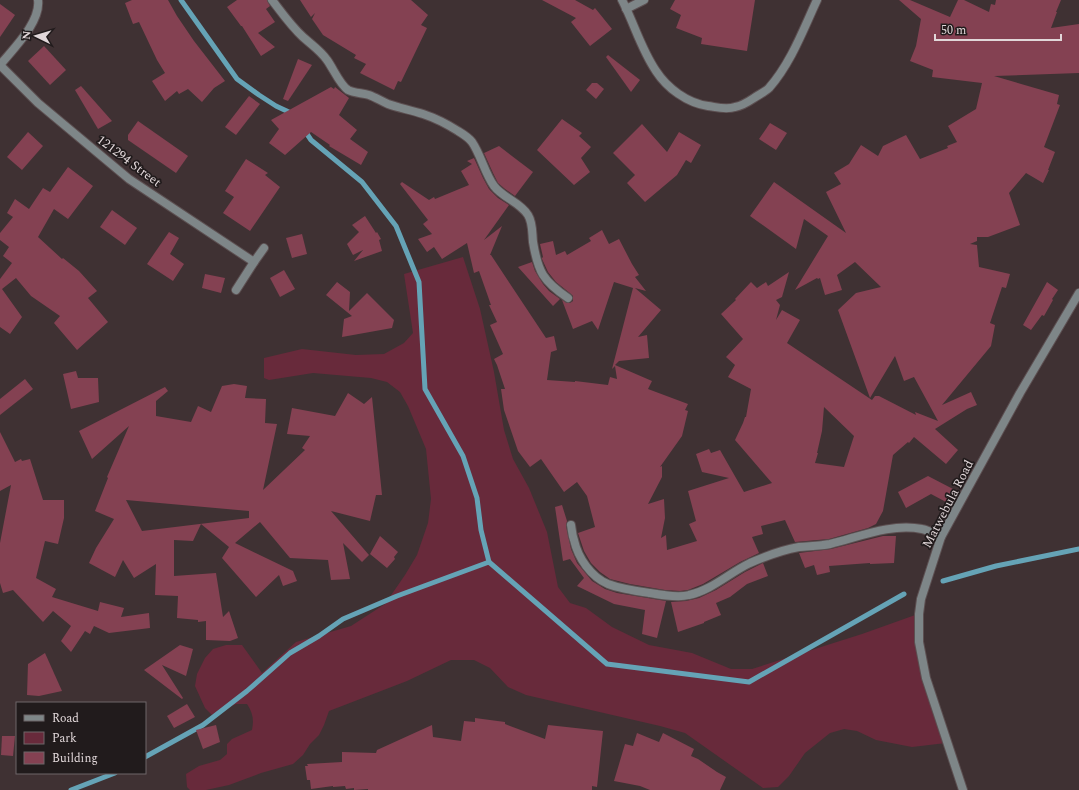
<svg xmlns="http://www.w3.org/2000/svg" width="1079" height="790" font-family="Spectral,serif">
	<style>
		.green { fill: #682a3b }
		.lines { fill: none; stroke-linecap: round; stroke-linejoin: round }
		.stream { stroke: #65a3b6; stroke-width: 5 }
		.building { fill: #844152; fill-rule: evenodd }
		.lane-casing { stroke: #5c4f51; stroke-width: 10 }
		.street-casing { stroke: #5c4f51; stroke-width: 10 }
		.lane { stroke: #7e8688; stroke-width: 8 }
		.street { stroke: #7e8688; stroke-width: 8 }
		.labels { text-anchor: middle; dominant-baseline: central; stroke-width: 3.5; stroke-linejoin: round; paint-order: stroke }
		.street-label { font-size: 13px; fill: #e1d7d9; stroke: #211b1c }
	</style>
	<rect width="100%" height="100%" fill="#3f3133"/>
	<path class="green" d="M463,257L480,309L494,372L504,430L513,459L529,488L547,532L558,587L570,603L586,608L612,627L649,645L692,653L731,669H752L862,634L918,614L919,642L946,743L912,747L876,740L857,731L844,729L830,733L805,753L789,776L778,787L763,788L685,733L660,726L526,695L508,687L490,668L474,660H451L407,681L329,711L324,725L319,735L310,744L303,755L293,764L261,773L229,785L206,790H190L187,787L186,774L199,766L220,760L227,754V744L232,739L252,730C254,720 253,713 247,704H236L212,715L205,708L195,686L197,674L205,658L213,649L226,645H242L262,673L296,642L351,626L385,604L405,575L417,555L428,523L431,499L426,449L408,406L400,392L387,382L371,378L313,373L269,380L264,378V358L302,349L356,355L384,354L404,343L413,333L404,274Z"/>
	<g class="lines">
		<g class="stream">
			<path d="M181,0L237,79L259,95L276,106L291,113L292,115"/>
			<path d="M305,131L311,140L362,182L396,226L419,282L425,389L463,456L477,498L481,530L489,562"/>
			<path d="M943,581L996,566L1079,549"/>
			<path d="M145,757L203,725L247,691L290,653L319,636L343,619L397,596L489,562L607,664L749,682L904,594"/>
			<path d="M71,790L115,773"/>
		</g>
	</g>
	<g class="building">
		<path d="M132,0H168L177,16L194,41L225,81L214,88L202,102L188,89L179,94L177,91L165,101L152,81L165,73L157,60L139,22L133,24L125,3Z"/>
		<path d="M237,0H267L270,6L266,9L275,22L258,33L275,47L261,56L242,26H241L227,7Z"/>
		<path d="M300,0H411L428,15L421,25L427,28L401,82L398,81L394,90L360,73L366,64L354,58L356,55L323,35L312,19L315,13L311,17Z"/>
		<path d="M542,0H575L593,10L595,8L612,29L590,46L571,22L576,18Z"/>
		<path d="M675,0H755L747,51L701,44L702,38L676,28L681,15L670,9Z"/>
		<path d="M899,0H910L950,17L958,0H964L989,12L991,4L995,5L996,0H1061L1056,12H1057L1051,28L1079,24V73L994,76L1059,95L1057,104L1060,105L1044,147L1055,152L1048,170H1049L1043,183L1026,173L1009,193L1020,225L988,237H977V241L970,244L977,245L979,267L1010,274L1006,288L1002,287L990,323L995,325L991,346L942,405L971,392L977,405L967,409L935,429L958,450L946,464L914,437L909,443L908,442L893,455L883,511L876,524L868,528L829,539L795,542L785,520L761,526L763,534L752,537L759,553L740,562L703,584L688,590L680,591L665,590L630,584L610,579L600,572L591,563L584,551L578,533L595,527L587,496L577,482L564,492L541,459L530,467L518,451L504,410L501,389H505L497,365L494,359L503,354L490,325L497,322L489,305H491L479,271L474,273L467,243L442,259L434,247L427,252L418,239L432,234L423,224L428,220L400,184L402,182L429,200L434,197L435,199L469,185L461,171L472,164L467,161L474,158L483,178L489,189L498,198L509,205L484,240L502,226L490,255H491L546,338L554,336L557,350L551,352L547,380L575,382V381L608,385L610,377L617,379L615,366L612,369L633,288L614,282L598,330L592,321L573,329L562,300L567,303H570L573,301V296L571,294L556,282L548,272L542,259V258L543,257L540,244L553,241L556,255L565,251L567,255L591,241L589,238L602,230L609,244L619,239L632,264L639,275L635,277L646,291L635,288L661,310L638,337L647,335L649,358L619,361L615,365L652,381L648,389L688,404L685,410L688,411L682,436L660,467L662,466V477L648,504L664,499L665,518L661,538L666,535L667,550L697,541L689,524L696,521L688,491L729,478L702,472L696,454L709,449L711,453L720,450L744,492L772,483L735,440L743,423L745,417H746L751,389L728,377L735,365L726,357L743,339L721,314L736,300L735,299L751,282L757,288L766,282L768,286L789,272L782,297L776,300L780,305L776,320L782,310L800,320L787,343L872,400L875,396H879L916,415L915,412L938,421L914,377L904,381L895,356L870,398L838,310L856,293L881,287L855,262L837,275L842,290L825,295L820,278L818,279L817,278L795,290L828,236L804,219L796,249L750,216L774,182L846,233L826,192L841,184L834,173L849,164L861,145L878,156L883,146L906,135L920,159L948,148L947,146L957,142L948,126L976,109L982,83L932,77L933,70L910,61L916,46L921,19ZM824,407L854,436L844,467L815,463L818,453H817L822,431Z"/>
		<path d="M0,4L15,15L0,37Z"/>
		<path d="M44,46L66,70L50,85L28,61Z"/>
		<path d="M608,55L640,80L631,92L606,57Z"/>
		<path d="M298,59L312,65L288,101L283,99Z"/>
		<path d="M592,83H597L604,89L596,99L586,90Z"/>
		<path d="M81,86L112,121L98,129L75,90Z"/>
		<path d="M331,87L334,89L335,87L349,98L339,115L357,130L350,139L368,152L361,165L329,146L330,145L311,132L285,155L269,143L279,129L271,120Z"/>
		<path d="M249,96L260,104L236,135L225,127Z"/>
		<path d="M562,119L582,133L579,136L591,147L581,158L590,172L574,185L537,150Z"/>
		<path d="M138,121L188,156L176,173L128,140V135Z"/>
		<path d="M770,123L787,133L776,150L759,139Z"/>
		<path d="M642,124L667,152L679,132L701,145L691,163L686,160L677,175L645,202L627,183L635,175L613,153Z"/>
		<path d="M28,132L43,146L22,170L7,157Z"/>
		<path d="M499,146L533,172L515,196L505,189L498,183L493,173L484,153Z"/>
		<path d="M246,159L268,173L265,175L280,187L250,231L223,213L234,197L225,191Z"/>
		<path d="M68,167L93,186L68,219L54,209L38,237L62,259L63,258L79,271L97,291L88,298L108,322L77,350L54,323L60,316L31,296L16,278L2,289L22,317L10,334L0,327V279L12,263L3,256L9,247L0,240V233L13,217L7,213L15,199L29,209L43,188L50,192Z"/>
		<path d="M112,210L137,228L125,245L100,227Z"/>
		<path d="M365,216L376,233L377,232L381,239L379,240L382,251L354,261L363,250L353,255L347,244L359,232L352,225Z"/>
		<path d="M169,232L179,238L170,254L184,264L173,281L147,264Z"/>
		<path d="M302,234L307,254L292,258L286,238Z"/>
		<path d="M532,262L535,271L543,284L549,291L560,299L553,306L518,267Z"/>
		<path d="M284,270L295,289L280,297L270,278Z"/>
		<path d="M205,274L225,278L221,293L202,288Z"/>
		<path d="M337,282L350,292L349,311L367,293L394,320L392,328L342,337L344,319L352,316L326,295Z"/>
		<path d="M1047,282L1058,290L1052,299L1053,300L1044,316L1042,315L1031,330L1023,325Z"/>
		<path d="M76,371L78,378H98L99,402L71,409L63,374Z"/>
		<path d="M25,379L33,389L0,415V399Z"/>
		<path d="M234,384L247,386L245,398L266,399L265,423L277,424L263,490L305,450L302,448L310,436L287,434L292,408L335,416L348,393L364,404L372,397L382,495H376L370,521L331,511L369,555L362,562L343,543L350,579L331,580L328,560L290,558L260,522L235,543L293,571L297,581L283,586L279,575L256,597L222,558L229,547L201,524L193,541L174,540V576L216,573L223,617L229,611L238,638L230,641L206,640V621L198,622V620L177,618L178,596L155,595L156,564L134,578L123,560L115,577L89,563L96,548L114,519L95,511L108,478L107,477L129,426L92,459L79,431L165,387L168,391L156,401V416L191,422L198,406L211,412L222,386ZM126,500L249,511V518L142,531Z"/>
		<path d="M0,432L15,462L21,459L22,461L30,459L43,500H64V518L58,544L45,541L36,578L56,589L52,597L98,611L100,602L124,608L121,617L149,613L150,628L109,633L94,626L90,634L85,631L71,652L61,641L71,626L53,611L43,622L13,590L3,593L0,583V543L11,485L0,491Z"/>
		<path d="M928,476L953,489L946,502L931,494L906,508L898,492Z"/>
		<path d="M562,505L567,521L566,526L571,549L577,563L592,581L605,589L617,593L666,601L657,638L642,634L645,610L614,604L577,586L584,578L570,559L563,561L555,507Z"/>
		<path d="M380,536L398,552L394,557L395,559L387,568L370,554Z"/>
		<path d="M883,536H896L894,563L870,564V563L829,566L830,572L817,575L814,565L805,568L799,553L831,549Z"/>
		<path d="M763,563L768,576L747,584L730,597L716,603L721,615L704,622V623L678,632L671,602L686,601L699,598L716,590L745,572Z"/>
		<path d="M180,645L193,649L186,676L162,665L183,698L182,699L144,670Z"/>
		<path d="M45,653L62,691L39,696L27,695L28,664Z"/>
		<path d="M187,704L195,717L174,728L167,716Z"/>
		<path d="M475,718L505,722V724L545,739L548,725L603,731L597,787L592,786V790H368V789L354,790V788L346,789L345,786L333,787V786L311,789L310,780H307L305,766H308L307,764L342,762V752L376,753L377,750L432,725L433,737L461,741L464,721L475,722Z"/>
		<path d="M216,725L220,742L203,749L196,730Z"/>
		<path d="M637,733L659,742L663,733L694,749L691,756L698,759L717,772L726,777L720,790H650L640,786L614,781L625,744L633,746Z"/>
		<path d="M2,736H15L13,756L1,755Z"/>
	</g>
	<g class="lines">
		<g class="lane-casing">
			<g id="lane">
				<path d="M626,9L644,0"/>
				<path d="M0,65C13,49 41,22 38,0"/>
				<path d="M236,290L254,262L264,248"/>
			</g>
		</g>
		<g class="street-casing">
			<g id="street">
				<path d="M272,0C282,13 291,26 303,37C312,45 321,51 327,60C333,68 340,85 348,90C354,93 362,93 369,95C375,97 381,101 388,104C399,108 411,110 423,114C435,118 447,124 458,131C463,134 469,138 472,142C481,155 485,174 494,186C503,198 520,202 528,215C533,223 532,233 533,242C538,272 543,281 568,298"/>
				<path d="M622,0C634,23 641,49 656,71C667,88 687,103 708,106C716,107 726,110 735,107C742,106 748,102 754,98C758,95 765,92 769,88C791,63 803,30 817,0"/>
				<path d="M0,65L38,103L129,179L254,262"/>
				<path d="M571,525C572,530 572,535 574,540C578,558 591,577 608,584C621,589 636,591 650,593C661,595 678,598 689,595C712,590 729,573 750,563C766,556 782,550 799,547C809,546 820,546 830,544C859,537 891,523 922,529C928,530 935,534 941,537"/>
				<path d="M963,790L926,678L919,642V614L921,599L941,537L1020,393L1079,293"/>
			</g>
		</g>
		<use href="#lane" class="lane"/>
		<use href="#street" class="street"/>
	</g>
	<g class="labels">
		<g class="street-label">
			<text transform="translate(129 161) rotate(37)">121294 Street</text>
			<text transform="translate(948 504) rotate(-63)">Matwebula Road</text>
		</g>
	</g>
	<rect x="16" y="702" width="130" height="72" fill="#211b1c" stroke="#6e6668"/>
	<rect x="24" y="715" width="20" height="6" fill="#7e8688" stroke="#6e6668"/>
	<text x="52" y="722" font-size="12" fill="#e1d7d9">Road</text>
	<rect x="24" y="732" width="20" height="12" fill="#682a3b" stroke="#6e6668"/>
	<text x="52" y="742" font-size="12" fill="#e1d7d9">Park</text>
	<rect x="24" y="752" width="20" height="12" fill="#844152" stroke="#6e6668"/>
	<text x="52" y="762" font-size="12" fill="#e1d7d9">Building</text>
	<g transform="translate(36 36) rotate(275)" stroke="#211b1c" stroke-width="3" paint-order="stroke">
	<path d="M0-3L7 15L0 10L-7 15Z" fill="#e1d7d9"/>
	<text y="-6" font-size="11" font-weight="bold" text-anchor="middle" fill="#e1d7d9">N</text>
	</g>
	<path d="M935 34v6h126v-6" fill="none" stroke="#e1d7d9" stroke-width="2"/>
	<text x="941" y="34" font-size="12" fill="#e1d7d9" stroke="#211b1c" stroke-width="3" paint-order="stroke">50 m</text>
</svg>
